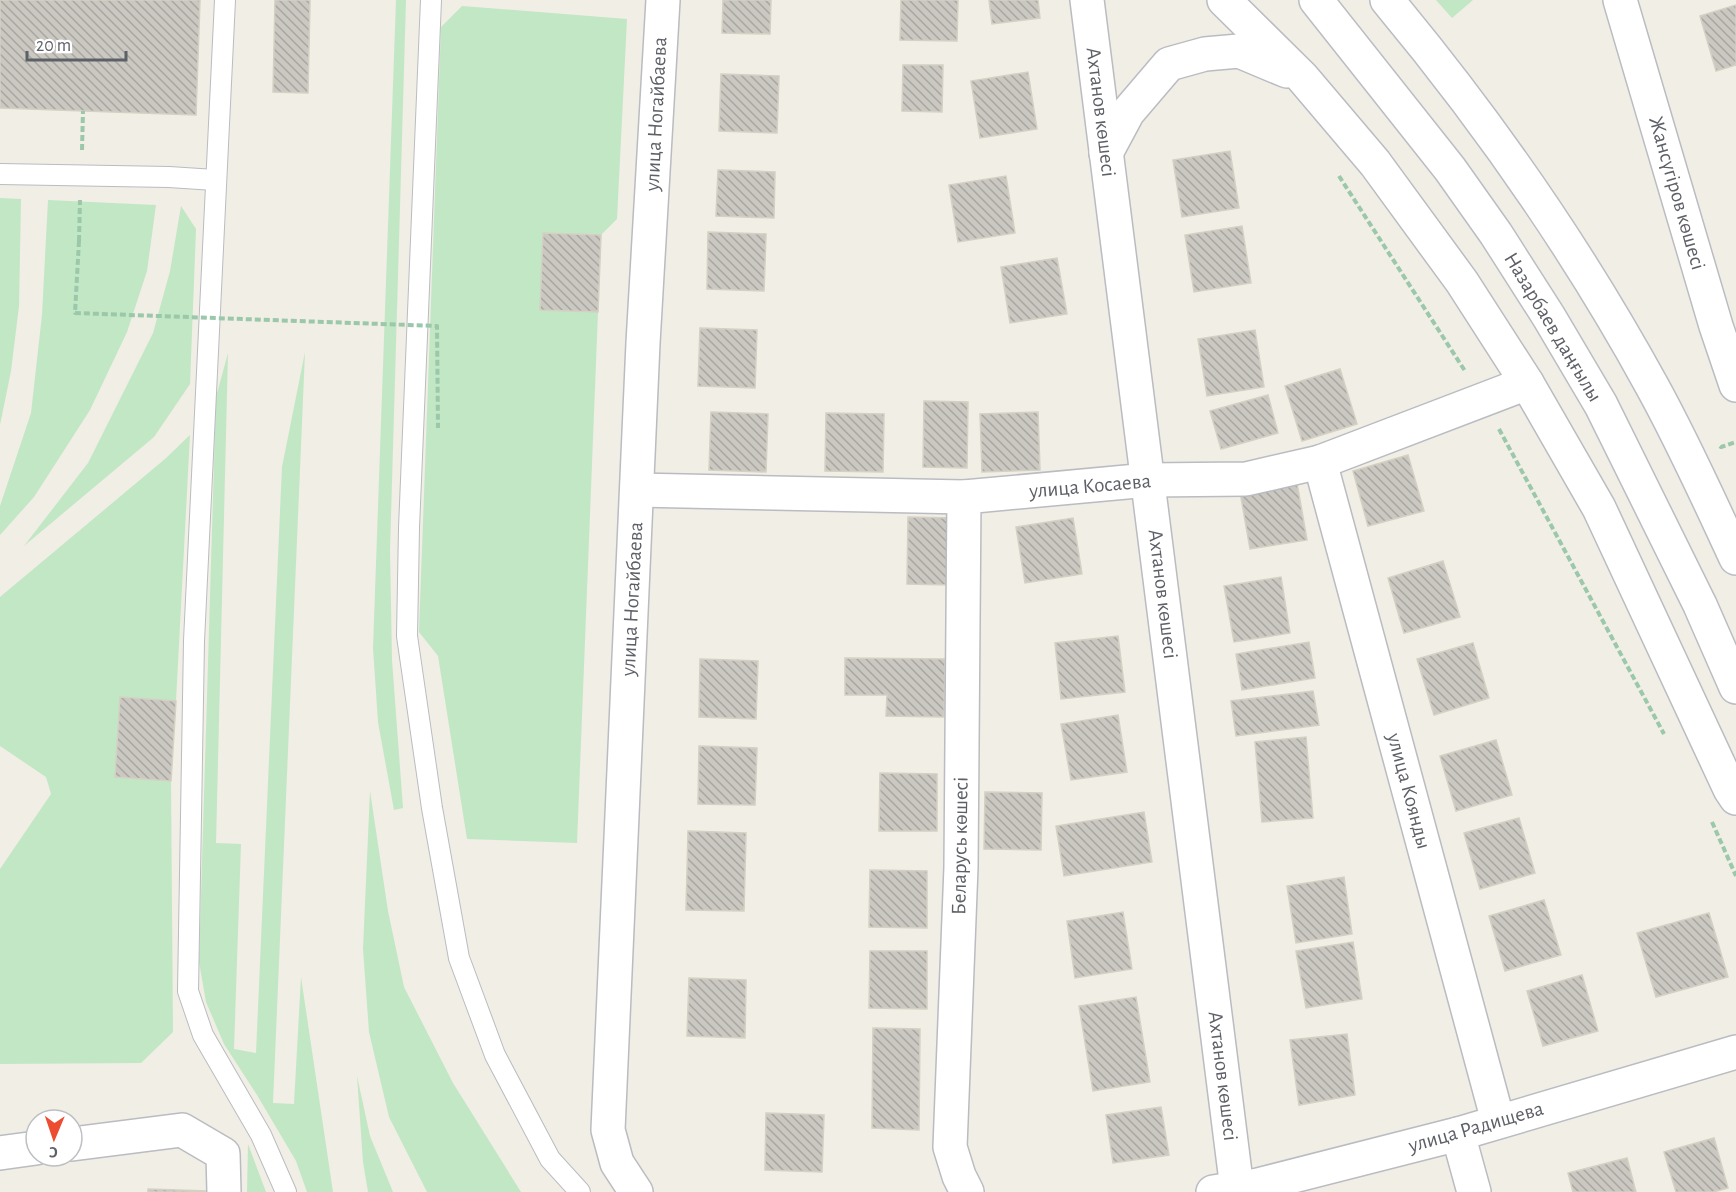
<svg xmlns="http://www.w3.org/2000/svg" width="1736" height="1192" font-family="'Alegreya Sans',sans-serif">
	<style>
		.green { fill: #c2e7c4 }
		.building { fill: url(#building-back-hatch); stroke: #d4d0c3; stroke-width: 1.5 }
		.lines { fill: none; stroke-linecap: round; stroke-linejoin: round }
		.service-casing { stroke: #babcc1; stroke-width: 22 }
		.minor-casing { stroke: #babcc1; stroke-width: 36 }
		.tertiary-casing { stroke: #babcc1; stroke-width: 36 }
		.secondary-casing { stroke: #bbbdc3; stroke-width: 36 }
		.path { stroke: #9bc8ab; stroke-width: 4; stroke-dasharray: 6 3; stroke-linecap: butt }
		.service { stroke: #fff; stroke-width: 20 }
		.minor { stroke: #fff; stroke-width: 33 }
		.tertiary { stroke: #fff; stroke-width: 33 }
		.secondary { stroke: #fff; stroke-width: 33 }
		.path-bridge { stroke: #9bc8ab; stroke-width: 4; stroke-dasharray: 6 3; stroke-linecap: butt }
		.labels { text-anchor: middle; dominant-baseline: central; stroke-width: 6; stroke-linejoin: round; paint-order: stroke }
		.street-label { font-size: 21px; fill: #5d6066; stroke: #fff }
	</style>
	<defs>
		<pattern id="building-back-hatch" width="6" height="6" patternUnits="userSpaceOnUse" patternTransform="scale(1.5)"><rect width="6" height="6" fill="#cbc8c2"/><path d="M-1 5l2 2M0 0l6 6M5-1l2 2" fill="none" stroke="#a8a6a1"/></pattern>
	</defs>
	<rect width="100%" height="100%" fill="#f0eee5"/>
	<g class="green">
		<path d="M396,0H406L390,551L392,660L403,808L394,810L378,722L373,648Z"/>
		<path d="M1436,0H1473L1452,18Z"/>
		<path d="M462,6L627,19L617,219L601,235L543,233L541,310L598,312L577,843L467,839L438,656L419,632L441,27Z"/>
		<path d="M0,198L21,199L19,306L11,371L0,425Z"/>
		<path d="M48,200L156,205L147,271L127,332L90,410L34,497L0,535V506L31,413L42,315Z"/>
		<path d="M181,206L196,229L190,384L154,437L24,546L88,463L153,333L170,271Z"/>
		<path d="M305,352L273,1103L294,1104L301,977L333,1192H307L296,1161L257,1095L224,1044L206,1002L199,962L216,397L228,353L216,843L241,844L234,1049L256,1053L282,467Z"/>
		<path d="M190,435L176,701L120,698L115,777L171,781L173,1032L141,1063L0,1064V869L51,794L46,777L0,746V597L165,459Z"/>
		<path d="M370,791L388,911L404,987L453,1083L521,1192H427L389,1117L369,1032L363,949Z"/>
		<path d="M357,1076L370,1136L393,1192H368L363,1162Z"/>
		<path d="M248,1144L266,1192H247Z"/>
	</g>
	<g class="building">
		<path d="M0,0H200L196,115L0,108Z"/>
		<path d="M275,0H310L308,93L273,92Z"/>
		<path d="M723,0H771L770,34L722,33Z"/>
		<path d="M901,0H958L957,41L900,40Z"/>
		<path d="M989,0H1038L1040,18L992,24Z"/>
		<path d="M1736,5V65L1716,71L1700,16Z"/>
		<path d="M903,65H943L942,112L902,111Z"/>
		<path d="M1028,72L1037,129L980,138L971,81Z"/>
		<path d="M721,74L779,76L777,133L719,131Z"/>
		<path d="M1230,151L1239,208L1182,217L1173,160Z"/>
		<path d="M718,170L775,172L774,218L716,216Z"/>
		<path d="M1006,176L1015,233L958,242L949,185Z"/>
		<path d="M1242,226L1251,283L1194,292L1185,235Z"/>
		<path d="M708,232L766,234L764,291L707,289Z"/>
		<path d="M543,233L601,235L598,312L540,310Z"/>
		<path d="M1057,258L1067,314L1010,323L1001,267Z"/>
		<path d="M700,328L757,330L755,388L698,386Z"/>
		<path d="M1255,330L1264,387L1207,396L1198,339Z"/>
		<path d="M1340,369L1357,424L1302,441L1285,386Z"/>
		<path d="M1268,395L1278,433L1221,449L1210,411Z"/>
		<path d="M924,401L968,402L967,468L923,467Z"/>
		<path d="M711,412L768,414L766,472L709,470Z"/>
		<path d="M1038,412L1040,470L982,472L980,414Z"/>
		<path d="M826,413L884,414L883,472L825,471Z"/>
		<path d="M1408,455L1424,511L1368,526L1353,471Z"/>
		<path d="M1297,483L1307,540L1250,549L1240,492Z"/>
		<path d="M908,517L952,518V585L907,584Z"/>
		<path d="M1073,518L1082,574L1025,583L1016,527Z"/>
		<path d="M1443,561L1460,617L1404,633L1388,578Z"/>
		<path d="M1281,577L1290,633L1234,642L1224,586Z"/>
		<path d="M1118,636L1125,692L1061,699L1055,643Z"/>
		<path d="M1309,642L1315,678L1242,690L1236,654Z"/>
		<path d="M1473,643L1489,698L1434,715L1417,659Z"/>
		<path d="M845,658L945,659L944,717L886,716L887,695H845Z"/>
		<path d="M700,659L758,661L756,719L699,717Z"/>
		<path d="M1313,691L1319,725L1236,736L1231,701Z"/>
		<path d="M120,697L176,701L171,781L115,777Z"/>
		<path d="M1118,715L1127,772L1071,780L1061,724Z"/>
		<path d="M1306,737L1313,818L1262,822L1255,742Z"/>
		<path d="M1496,740L1512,795L1456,811L1440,756Z"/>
		<path d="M699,746L757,748L755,805L698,804Z"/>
		<path d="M880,773L937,774V831H879Z"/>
		<path d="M985,792L1042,793L1041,850L984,849Z"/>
		<path d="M1144,812L1152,862L1064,876L1056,826Z"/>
		<path d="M1519,818L1535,873L1480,889L1464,833Z"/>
		<path d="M688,831L746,833L744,911L686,910Z"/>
		<path d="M870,870L927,871V928L869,927Z"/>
		<path d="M1344,877L1352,934L1296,943L1287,886Z"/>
		<path d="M1544,900L1561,955L1505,971L1489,916Z"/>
		<path d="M1123,912L1132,969L1075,978L1067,921Z"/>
		<path d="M1709,913L1728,977L1656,997L1637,933Z"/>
		<path d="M1353,942L1362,999L1306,1008L1296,951Z"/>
		<path d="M870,951H927V1009L869,1008Z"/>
		<path d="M1582,975L1598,1031L1543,1046L1527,991Z"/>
		<path d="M689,978L746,980L745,1038L687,1036Z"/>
		<path d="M1136,997L1150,1082L1093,1091L1079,1006Z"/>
		<path d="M873,1028L920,1029L919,1130L872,1128Z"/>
		<path d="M1347,1034L1355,1095L1299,1105L1290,1040Z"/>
		<path d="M1161,1107L1169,1155L1113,1163L1106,1115Z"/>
		<path d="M766,1113L824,1115L822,1172L765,1170Z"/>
		<path d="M1714,1138L1728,1188L1713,1192H1676L1664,1152Z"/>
		<path d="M1627,1158L1636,1192H1573L1568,1173Z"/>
		<path d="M148,1189L206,1191V1192H148Z"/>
	</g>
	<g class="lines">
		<g class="service-casing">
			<g id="service">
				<path d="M225,0L194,641L188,991L203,1035L261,1135L286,1192"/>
				<path d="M431,0L409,528L407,636L432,808L459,958L495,1055L550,1159L580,1192"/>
				<path d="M0,174L169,177L215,180"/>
			</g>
		</g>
		<g class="minor-casing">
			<g id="minor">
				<path d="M1087,0L1237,1189"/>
				<path d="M1320,462L1498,1121"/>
				<path d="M637,490L964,497L1148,480L1246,479L1320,462L1527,383"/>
				<path d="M964,497L961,867L950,1147L959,1176L967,1192"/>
				<path d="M1458,1134L1474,1192"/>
				<path d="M72,1144L182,1130L223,1154L224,1192"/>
				<path d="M0,1153L36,1148"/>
				<path d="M636,1192L617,1163L608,1130L643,343L663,0"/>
				<path d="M1213,1192L1258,1185L1458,1134L1736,1052"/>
			</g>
		</g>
		<g class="tertiary-casing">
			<g id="tertiary">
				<path d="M1224,0L1302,77L1375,163L1462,282L1527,383L1599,508L1730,789L1736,798"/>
				<path d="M1620,0L1716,326L1736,385"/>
				<path d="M1106,153L1128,112L1169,64L1205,54L1239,51L1287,71"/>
			</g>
		</g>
		<g class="secondary-casing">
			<g id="secondary">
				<path d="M1316,0L1450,169L1496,234L1549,317L1601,405L1700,605L1736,687"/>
				<path d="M1387,0C1487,120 1577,249 1652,386C1683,442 1709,500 1736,558"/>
			</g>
		</g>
		<g class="path">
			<path d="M82,150L83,111"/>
			<path d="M1339,176L1465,371"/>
			<path d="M79,241L80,200"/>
			<path d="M1499,429L1664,734"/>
			<path d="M1720,446L1721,447L1736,442"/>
			<path d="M1712,822L1736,876"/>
		</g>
		<use href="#service" class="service"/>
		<use href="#minor" class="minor"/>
		<use href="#tertiary" class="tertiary"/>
		<use href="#secondary" class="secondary"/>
		<path class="path-bridge" d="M79,241L75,313L437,326L438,428"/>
	</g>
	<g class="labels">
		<g class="street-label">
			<text transform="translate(1101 112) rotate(83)">Ахтанов көшесі</text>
			<text transform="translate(656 114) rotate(-87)">улица Ногайбаева</text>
			<text transform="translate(1677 193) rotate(74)">Жансүгіров көшесі</text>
			<text transform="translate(1553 327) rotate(59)">Назарбаев даңғылы</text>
			<text transform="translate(1090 486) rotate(-5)">улица Косаева</text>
			<text transform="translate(1163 594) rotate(83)">Ахтанов көшесі</text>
			<text transform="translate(632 599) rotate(-87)">улица Ногайбаева</text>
			<text transform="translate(1409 791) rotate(75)">улица Коянды</text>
			<text transform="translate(960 846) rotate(-89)">Беларусь көшесі</text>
			<text transform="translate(1223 1076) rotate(83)">Ахтанов көшесі</text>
			<text transform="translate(1476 1127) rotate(-16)">улица Радищева</text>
		</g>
	</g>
	<g transform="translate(54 1138) rotate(182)"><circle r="28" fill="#ffffff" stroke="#bebfc2" stroke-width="1.5"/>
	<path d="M0-4.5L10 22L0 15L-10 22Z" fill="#ec4c2f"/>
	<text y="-9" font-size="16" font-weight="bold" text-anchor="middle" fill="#5d6066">С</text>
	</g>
	<path d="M27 51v9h99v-9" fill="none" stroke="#5d6066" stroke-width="3"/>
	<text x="36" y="51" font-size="18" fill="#5d6066" stroke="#ffffff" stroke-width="4.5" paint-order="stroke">20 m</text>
</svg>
